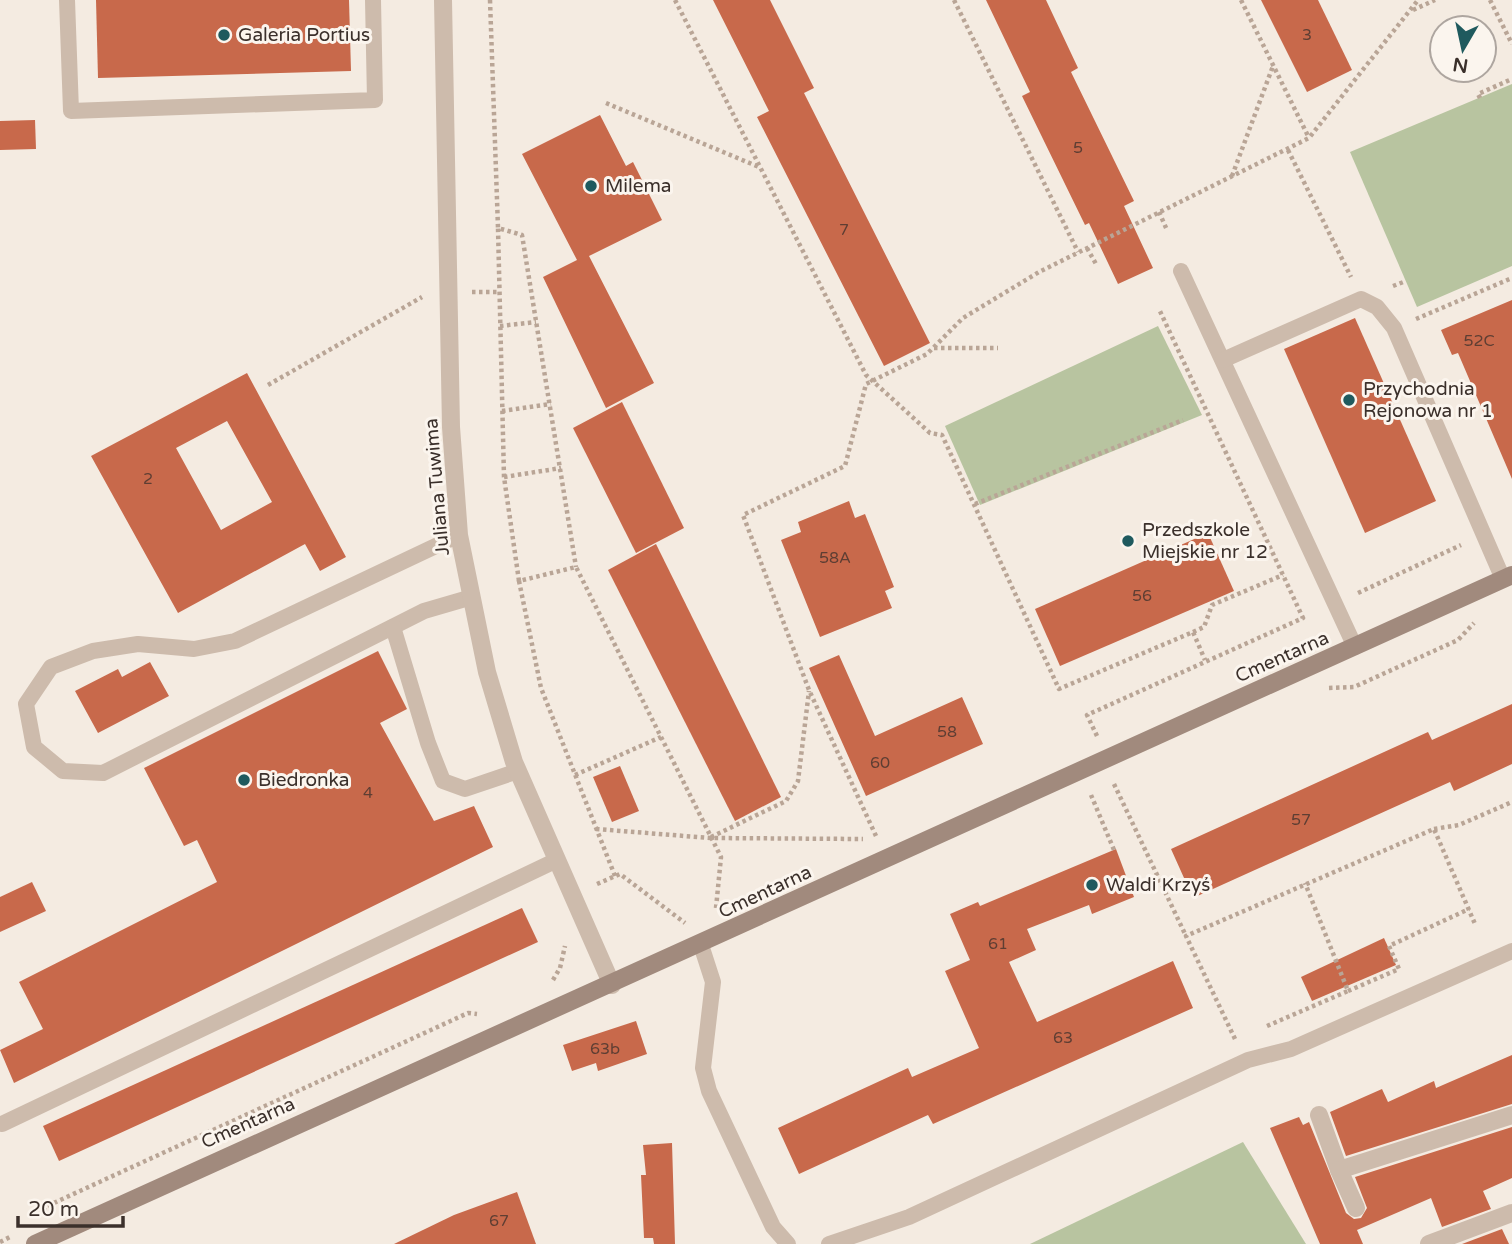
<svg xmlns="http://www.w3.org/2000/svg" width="1512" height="1244" font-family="'Varela Round',sans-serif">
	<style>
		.green { fill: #b8c4a0 }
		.building { fill: #c8694b; fill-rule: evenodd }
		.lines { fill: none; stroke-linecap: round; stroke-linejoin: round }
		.path { stroke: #b9a596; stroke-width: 4.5; stroke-dasharray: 3.5 3.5; stroke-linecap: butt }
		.lane { stroke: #cdbbac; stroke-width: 16 }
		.street { stroke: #cdbbac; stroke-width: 18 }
		.secondary { stroke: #a18a7d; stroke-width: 18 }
		.poi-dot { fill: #1f5a5e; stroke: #fbf5ee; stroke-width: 2.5 }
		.labels { text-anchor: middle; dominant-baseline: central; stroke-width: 6; stroke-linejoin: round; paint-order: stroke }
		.number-label { font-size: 16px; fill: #5e3e33 }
		.poi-label { font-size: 19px; fill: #3b302b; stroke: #fbf5ee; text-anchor: start }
		.street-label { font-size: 19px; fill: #3b302b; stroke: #fbf5ee }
	</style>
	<rect width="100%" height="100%" fill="#f4ebe1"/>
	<g class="green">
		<path d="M1512,84V266L1417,307L1350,152Z"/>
		<path d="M1158,326L1202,415L980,505L945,426Z"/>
		<path d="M1243,1142L1306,1244H1030Z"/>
	</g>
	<g class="building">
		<path d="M96,0H349L351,71L98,78Z"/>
		<path d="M713,0H770L814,88L804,93L930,343L884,366L757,117L769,111Z"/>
		<path d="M986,0H1046L1078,68L1071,72L1134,201L1124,206L1153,268L1118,284L1089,223L1085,225L1022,96L1030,92Z"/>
		<path d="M1261,0H1318L1352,70L1307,92Z"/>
		<path d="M600,115L626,166L633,162L662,220L589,256L654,383L606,408L543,277L577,260L522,154Z"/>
		<path d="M35,120L36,149L0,150V121Z"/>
		<path d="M1512,300V479L1458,353L1452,355L1441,330Z"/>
		<path d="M1355,318L1436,501L1365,533L1284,349Z"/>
		<path d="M247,373L346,557L320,571L305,544L178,613L91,456ZM227,421L272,502L221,530L176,448Z"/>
		<path d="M622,402L684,528L636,553L573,428Z"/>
		<path d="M849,501L855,518L865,514L894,587L885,591L892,608L820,637L781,540L801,532L798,522Z"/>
		<path d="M1208,533L1234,591L1060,666L1035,609Z"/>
		<path d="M656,544L781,797L735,821L608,570Z"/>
		<path d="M378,651L407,709L380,723L434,821L474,806L493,847L14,1083L0,1050L43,1029L19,982L217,882L197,840L184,846L144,768Z"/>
		<path d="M839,655L875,736L962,697L983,744L866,796L809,668Z"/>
		<path d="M150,662L169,696L98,733L75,691L118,669L122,677Z"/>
		<path d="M1512,704V764L1454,791L1450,782L1193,898L1171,849L1428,732L1432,740Z"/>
		<path d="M620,766L639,811L612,822L593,777Z"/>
		<path d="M1116,849L1134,897L1092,914L1089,905L1027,929L1036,950L1009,962L1037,1022L1173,961L1193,1008L933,1124L928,1115L799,1174L778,1128L908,1068L912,1077L979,1048L945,971L970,960L950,914L978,902L980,906Z"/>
		<path d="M32,882L46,911L0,932V897Z"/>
		<path d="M522,908L538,942L59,1161L43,1126Z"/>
		<path d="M1384,938L1396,965L1312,1001L1301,977Z"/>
		<path d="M636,1021L647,1054L598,1071L596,1063L572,1071L563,1045Z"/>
		<path d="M1512,1055V1104L1346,1156L1330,1112L1382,1089L1388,1102L1434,1081L1436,1088Z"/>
		<path d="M1299,1117L1303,1125L1309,1122L1346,1213L1354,1219L1361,1218L1367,1208L1355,1177L1512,1127V1178L1483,1191L1491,1209L1442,1227L1431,1198L1357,1230L1363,1244H1320L1270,1128Z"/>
		<path d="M672,1143L675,1244H654L653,1238H644L641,1175H646L643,1145Z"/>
		<path d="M517,1192L536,1244H394L454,1215Z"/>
		<path d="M1502,1229L1509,1244H1462Z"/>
	</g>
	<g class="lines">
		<g class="path">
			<path d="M490,0L498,228"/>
			<path d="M675,0L866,375L930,433L942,435L1059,689L1193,632L1205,660"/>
			<path d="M954,0L1078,252"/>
			<path d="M1241,0L1309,138"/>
			<path d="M1490,0L1512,44"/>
			<path d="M1413,10L1435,0"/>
			<path d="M1480,98L1478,94L1512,79"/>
			<path d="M606,103L759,167"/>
			<path d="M1288,150L1351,277"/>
			<path d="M1232,176L1273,66"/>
			<path d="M1159,212L1167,230"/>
			<path d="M1087,248L1096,264"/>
			<path d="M1393,286L1406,281"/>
			<path d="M472,292H499"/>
			<path d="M1416,319L1512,278"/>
			<path d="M500,326L536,322"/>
			<path d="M934,348H998"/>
			<path d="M268,385L422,297"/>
			<path d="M502,411L551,404"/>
			<path d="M504,477L561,468"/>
			<path d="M975,504L1183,420"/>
			<path d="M519,581L504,477L498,228L522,235L576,567"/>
			<path d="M1358,593L1461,545"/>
			<path d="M1193,632L1204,627L1212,605L1283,575"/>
			<path d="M1329,688L1354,687L1458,640L1474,623"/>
			<path d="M1097,736L1087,715L1303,618L1159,309"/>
			<path d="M575,775L661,737"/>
			<path d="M1114,784L1186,936"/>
			<path d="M1091,795L1114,850"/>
			<path d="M596,829L710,838L863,839"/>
			<path d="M1434,829L1459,825L1512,802"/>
			<path d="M876,836L809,690L743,515L845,466L866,384L927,354L963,318L1039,272L1309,138L1418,0"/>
			<path d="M711,837L786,801L798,781L809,691"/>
			<path d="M615,876L541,688L519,581L576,567L721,857L716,908"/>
			<path d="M597,884L620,874L685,923"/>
			<path d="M553,980L560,968L565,946"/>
			<path d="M1348,991L1399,969L1389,946L1469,909"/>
			<path d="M1267,1026L1348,991L1305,883"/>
			<path d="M1235,1039L1186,936L1434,829L1475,924"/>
			<path d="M44,1211L45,1207L468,1013L477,1014"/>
			<path d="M0,1242L12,1236"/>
		</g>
		<g class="lane">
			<path d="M67,0L71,111L375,100L373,0"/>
			<path d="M1181,271L1355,647"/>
			<path d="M1223,360L1361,299L1377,307L1394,328L1503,579"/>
			<path d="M459,535L235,641L194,649L138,644L93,651L51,667L26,704L34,747L63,771L103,773L424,611L472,597"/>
			<path d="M393,627L428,743L443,781L465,789L518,771"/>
			<path d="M701,945L713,982L703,1068L709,1091L773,1227L788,1244"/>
			<path d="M2,1124L557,860"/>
			<path d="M829,1244L909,1217L1248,1060L1291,1049L1512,951"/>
		</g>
		<g class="street">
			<path d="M443,0L451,427L459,535L487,672L514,762L612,985"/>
			<path d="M1319,1115L1339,1170L1512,1115"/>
			<path d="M1339,1170L1356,1208"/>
			<path d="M1429,1244L1512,1213"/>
		</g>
		<path class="secondary" d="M35,1244L1512,575"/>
	</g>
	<g class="poi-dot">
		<circle cx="224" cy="35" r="7"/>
		<circle cx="591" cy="186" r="7"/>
		<circle cx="1349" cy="400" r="7"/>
		<circle cx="1128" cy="541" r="7"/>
		<circle cx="244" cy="780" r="7"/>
		<circle cx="1092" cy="885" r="7"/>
	</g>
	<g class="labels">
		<g class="number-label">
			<text x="1307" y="35">3</text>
			<text x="1078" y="148">5</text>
			<text x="844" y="230">7</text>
			<text x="1479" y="341">52C</text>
			<text x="148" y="479">2</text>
			<text x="835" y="558">58A</text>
			<text x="1142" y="596">56</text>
			<text x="947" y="732">58</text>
			<text x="880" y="763">60</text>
			<text x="368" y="793">4</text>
			<text x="1301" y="820">57</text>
			<text x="998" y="944">61</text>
			<text x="1063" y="1038">63</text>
			<text x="605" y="1049">63b</text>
			<text x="499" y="1221">67</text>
		</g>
		<g class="poi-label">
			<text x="238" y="35">Galeria Portius</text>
			<text x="605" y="186">Milema</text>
			<text x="1363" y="389">Przychodnia<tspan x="1363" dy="22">Rejonowa nr 1</tspan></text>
			<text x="1142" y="530">Przedszkole<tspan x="1142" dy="22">Miejskie nr 12</tspan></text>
			<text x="258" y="780">Biedronka</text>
			<text x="1106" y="885">Waldi Krzyś</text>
		</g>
		<g class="street-label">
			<text transform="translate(437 487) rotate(-95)">Juliana Tuwima</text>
			<text transform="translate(1282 657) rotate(-24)">Cmentarna</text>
			<text transform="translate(765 892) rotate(-25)">Cmentarna</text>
			<text transform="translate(248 1123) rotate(-24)">Cmentarna</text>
		</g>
	</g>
	<g transform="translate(1463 49) rotate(189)"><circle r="33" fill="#fbf5ee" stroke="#aea6a0" stroke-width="2"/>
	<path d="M0-5L12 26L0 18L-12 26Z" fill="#1f5a5e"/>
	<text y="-10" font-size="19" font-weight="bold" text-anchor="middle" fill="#3b302b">N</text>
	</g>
	<path d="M18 1216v10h105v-10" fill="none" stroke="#3b302b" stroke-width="3.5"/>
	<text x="28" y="1216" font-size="21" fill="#3b302b" stroke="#fbf5ee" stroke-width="5" paint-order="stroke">20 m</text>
</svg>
